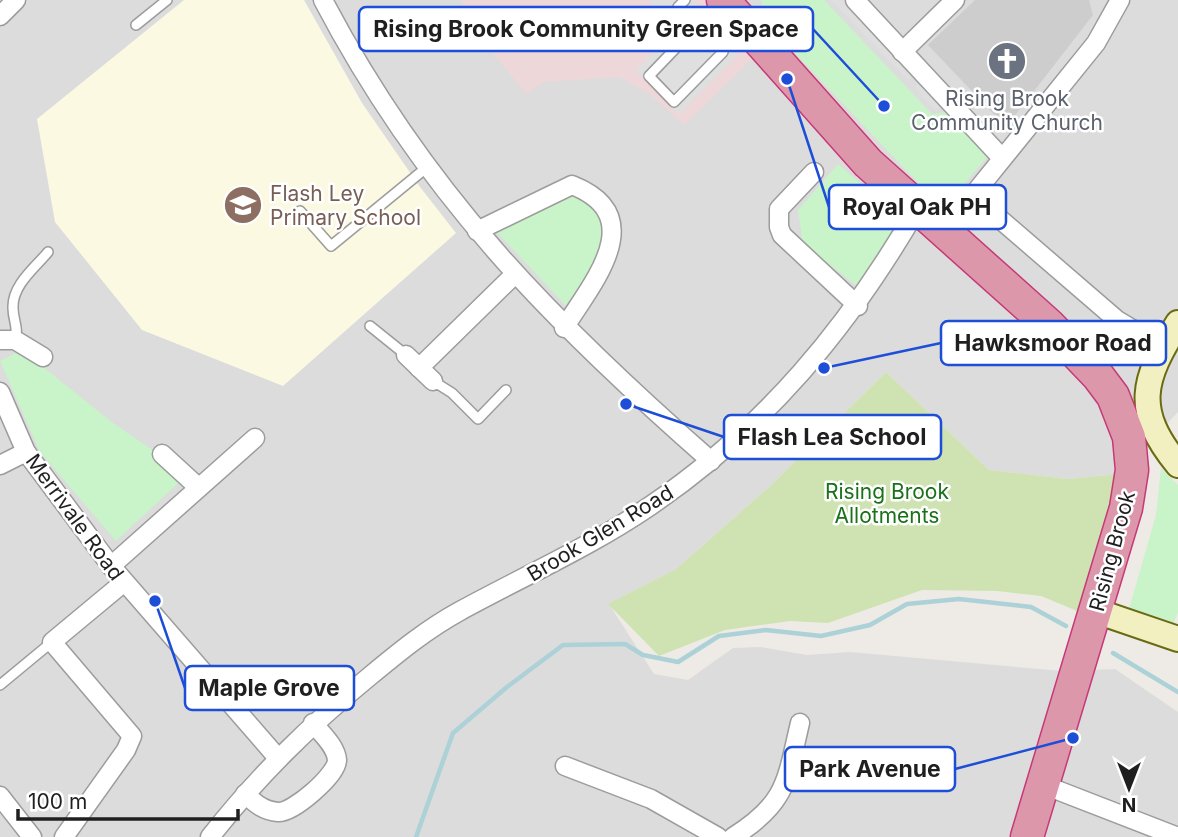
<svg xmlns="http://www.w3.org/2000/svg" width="1178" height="837" font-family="Inter,sans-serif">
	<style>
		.residential { fill: #dddcdc }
		.commercial { fill: #edd7d9 }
		.education { fill: #fbf9e2 }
		.religious { fill: #cdcdcd }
		.grass { fill: #cfe3b2 }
		.park { fill: #c9f3c8 }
		.parking { fill: #dfdfdf }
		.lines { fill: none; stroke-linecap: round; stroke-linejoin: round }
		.stream { stroke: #acd1d7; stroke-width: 4.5 }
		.lane-casing { stroke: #9c9c9c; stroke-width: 12 }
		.street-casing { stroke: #9c9c9c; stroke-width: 21 }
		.secondary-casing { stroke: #696a12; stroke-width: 28 }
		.highway-casing { stroke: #c63978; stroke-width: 35 }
		.lane { stroke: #fff; stroke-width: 9 }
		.street { stroke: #fff; stroke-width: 18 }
		.secondary { stroke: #f2f0c0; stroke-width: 24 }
		.highway { stroke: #dd97ab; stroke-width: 32 }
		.labels { text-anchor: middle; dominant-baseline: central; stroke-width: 5; stroke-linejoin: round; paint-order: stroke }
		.worship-label { font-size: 21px; fill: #5b616d; stroke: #fff }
		.education-label { font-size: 21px; fill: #785e54; stroke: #fff; text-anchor: start }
		.park-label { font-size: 21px; fill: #1a7119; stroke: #fff }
		.street-label { font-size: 21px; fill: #1f1f1f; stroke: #fff }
		.leader { fill: none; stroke: #1d4ed8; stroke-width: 2.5 }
		.callout-dot { fill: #1d4ed8; stroke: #fff; stroke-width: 2.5 }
		.callout { fill: #fff; stroke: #1d4ed8; stroke-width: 2.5 }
		.callout-label { font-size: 23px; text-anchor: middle; font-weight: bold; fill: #1f1f1f }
	</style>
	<rect width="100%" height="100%" fill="#eeebe6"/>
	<path class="residential" d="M0,0H1178V412L1120,474L1068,479L989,470L886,372L769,487L676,569L609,604L654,674L688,680L733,648L761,647L807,655L850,652L1062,671L1115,669L1178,712V837H0Z"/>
	<path class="commercial" d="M461,0H710L759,52L684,125L651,95L619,77L544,82L526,94L485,43Z"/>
	<path class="education" d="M184,0H304L362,103L420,187L456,233L283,386L142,330L55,222L37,119Z"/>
	<path class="religious" d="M975,0H1089L1093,15L1006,127L928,45Z"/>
	<path class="grass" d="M886,372L989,470L1068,479L1120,474L1093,569L1077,611L1041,596L997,591L922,590L828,623L790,621L725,630L659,656L608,604L676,569L769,487Z"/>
	<g class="park">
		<path d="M761,0H824L932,114L949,112L986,149L988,156L943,209L767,24Z"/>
		<path d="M838,164L900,218L857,286L803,244L798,210Z"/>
		<path d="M580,192L609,224L604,253L569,309L494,229L554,195Z"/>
		<path d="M22,350L113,423L188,474L116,541L40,452L0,361Z"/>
		<path d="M1161,468L1178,485V612L1171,630L1127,616L1156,515Z"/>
	</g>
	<g class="parking">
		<path d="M648,0H696L692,10L737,56L679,115L636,70L670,33L655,19V7Z"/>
		<path d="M831,0H867L954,94L936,111L915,87L923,79L916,73L908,80Z"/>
	</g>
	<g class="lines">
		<g class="stream">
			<path d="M1113,653L1178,692"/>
			<path d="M416,837L453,733L507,687L563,645L625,644L643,655L678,662L719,636L766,630L821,636L870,625L907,604L959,599L1031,607L1066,626"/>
		</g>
		<g class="lane-casing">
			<g id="lane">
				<path d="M685,0L678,7L723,52L674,102L649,76L697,26"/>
				<path d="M136,25L167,0"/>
				<path d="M300,211L331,246L426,168"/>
				<path d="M370,326L406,355"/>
				<path d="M15,340C19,327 13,321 13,308C12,285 35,268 48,252"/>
				<path d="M433,381L452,393L478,419L506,390"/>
				<path d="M0,685L52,642"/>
			</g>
		</g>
		<g class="street-casing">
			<g id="street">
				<path d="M323,0C423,191 550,320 711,461"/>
				<path d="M855,0L1001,157"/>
				<path d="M0,16L16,0"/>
				<path d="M902,52L955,0"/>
				<path d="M814,172L779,209V227L782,235L858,306"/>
				<path d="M972,195L1117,320L1162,347"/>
				<path d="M477,231L572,185C650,216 594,281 564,328"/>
				<path d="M944,231L1096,43L1120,0"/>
				<path d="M0,340H15L43,357"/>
				<path d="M406,355L433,381"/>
				<path d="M419,368L514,275"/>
				<path d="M0,392L26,452L111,566L277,757"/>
				<path d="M162,454L198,487"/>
				<path d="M0,465L26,452"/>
				<path d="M111,566L255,438"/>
				<path d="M565,766L651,799L718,837"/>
				<path d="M1044,785L1178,837"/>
				<path d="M245,794C255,803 263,811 278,812C293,813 337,775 337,760C336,746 321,733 313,723"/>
				<path d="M0,796L32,837"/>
				<path d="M64,837L126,750L132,736L52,642L123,583"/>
				<path d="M210,837C259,775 309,726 370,676C399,652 427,629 460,611C524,576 590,547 650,506C766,427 848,328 917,209"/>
				<path d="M733,837C787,803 786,782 800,723"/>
			</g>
		</g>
		<g class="secondary-casing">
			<g id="secondary">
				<path d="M1178,323C1142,380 1133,410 1178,465"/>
				<path d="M1096,611L1178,639"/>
			</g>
		</g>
		<g class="highway-casing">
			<path id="highway" d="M723,0L868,163L1050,326L1098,376L1113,396L1129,437L1132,470L1126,508L1027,837"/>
		</g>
		<use href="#lane" class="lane"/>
		<use href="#street" class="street"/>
		<use href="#secondary" class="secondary"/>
		<use href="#highway" class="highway"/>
	</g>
	<defs>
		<g id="church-disc" transform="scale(2.0125)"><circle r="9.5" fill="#6b7280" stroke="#fff"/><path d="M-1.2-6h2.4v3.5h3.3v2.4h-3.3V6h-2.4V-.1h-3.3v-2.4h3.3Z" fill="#fff"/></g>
		<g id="school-disc" transform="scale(2.0125)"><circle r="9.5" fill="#8d6e63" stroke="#fff"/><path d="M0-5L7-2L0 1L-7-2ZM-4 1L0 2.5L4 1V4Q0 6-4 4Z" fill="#fff"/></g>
	</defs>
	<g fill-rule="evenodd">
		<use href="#church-disc" x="1007" y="61"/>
		<use href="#school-disc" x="243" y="205"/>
	</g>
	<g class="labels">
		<g class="worship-label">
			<text x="1007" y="98">Rising Brook<tspan x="1007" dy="24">Community Church</tspan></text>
		</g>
		<g class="education-label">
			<text x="270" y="193">Flash Ley<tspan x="270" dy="24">Primary School</tspan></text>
		</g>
		<g class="park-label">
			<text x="887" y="491">Rising Brook<tspan x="887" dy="24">Allotments</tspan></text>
		</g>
		<g class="street-label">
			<text transform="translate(75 517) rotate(54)">Merrivale Road</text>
			<text transform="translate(600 533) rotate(-31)">Brook Glen Road</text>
			<text transform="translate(1112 551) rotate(-75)">Rising Brook</text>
		</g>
	</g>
	<path class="leader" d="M884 106L813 29M787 79L829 207M824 368L941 343M626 404L724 437M155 601L185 688M1073 738L955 769"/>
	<g class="callout-dot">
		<circle cx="884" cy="106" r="7"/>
		<circle cx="787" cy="79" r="7"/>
		<circle cx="824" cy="368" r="7"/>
		<circle cx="626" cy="404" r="7"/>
		<circle cx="155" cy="601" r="7"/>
		<circle cx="1073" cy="738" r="7"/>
	</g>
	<g class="callout">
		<rect x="359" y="7" width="454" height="44" rx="7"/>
		<rect x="829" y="185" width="177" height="44" rx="7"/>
		<rect x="941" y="321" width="225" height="44" rx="7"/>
		<rect x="724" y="415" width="217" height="44" rx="7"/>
		<rect x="185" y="666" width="169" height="44" rx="7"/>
		<rect x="785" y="747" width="170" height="44" rx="7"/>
	</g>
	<g class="callout-label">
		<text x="586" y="37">Rising Brook Community Green Space</text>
		<text x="917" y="215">Royal Oak PH</text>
		<text x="1053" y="351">Hawksmoor Road</text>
		<text x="832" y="445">Flash Lea School</text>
		<text x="269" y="696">Maple Grove</text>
		<text x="870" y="777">Park Avenue</text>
	</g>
	<g transform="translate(1129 788) rotate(180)" stroke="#ffffff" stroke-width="5" paint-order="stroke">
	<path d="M0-5L12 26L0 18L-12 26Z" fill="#1f1f1f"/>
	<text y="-10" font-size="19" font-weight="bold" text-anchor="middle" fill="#1f1f1f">N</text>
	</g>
	<path d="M18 809v10h220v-10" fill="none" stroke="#1f1f1f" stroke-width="3.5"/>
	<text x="28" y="809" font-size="21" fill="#1f1f1f" stroke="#ffffff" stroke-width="5" paint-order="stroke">100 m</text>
</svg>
